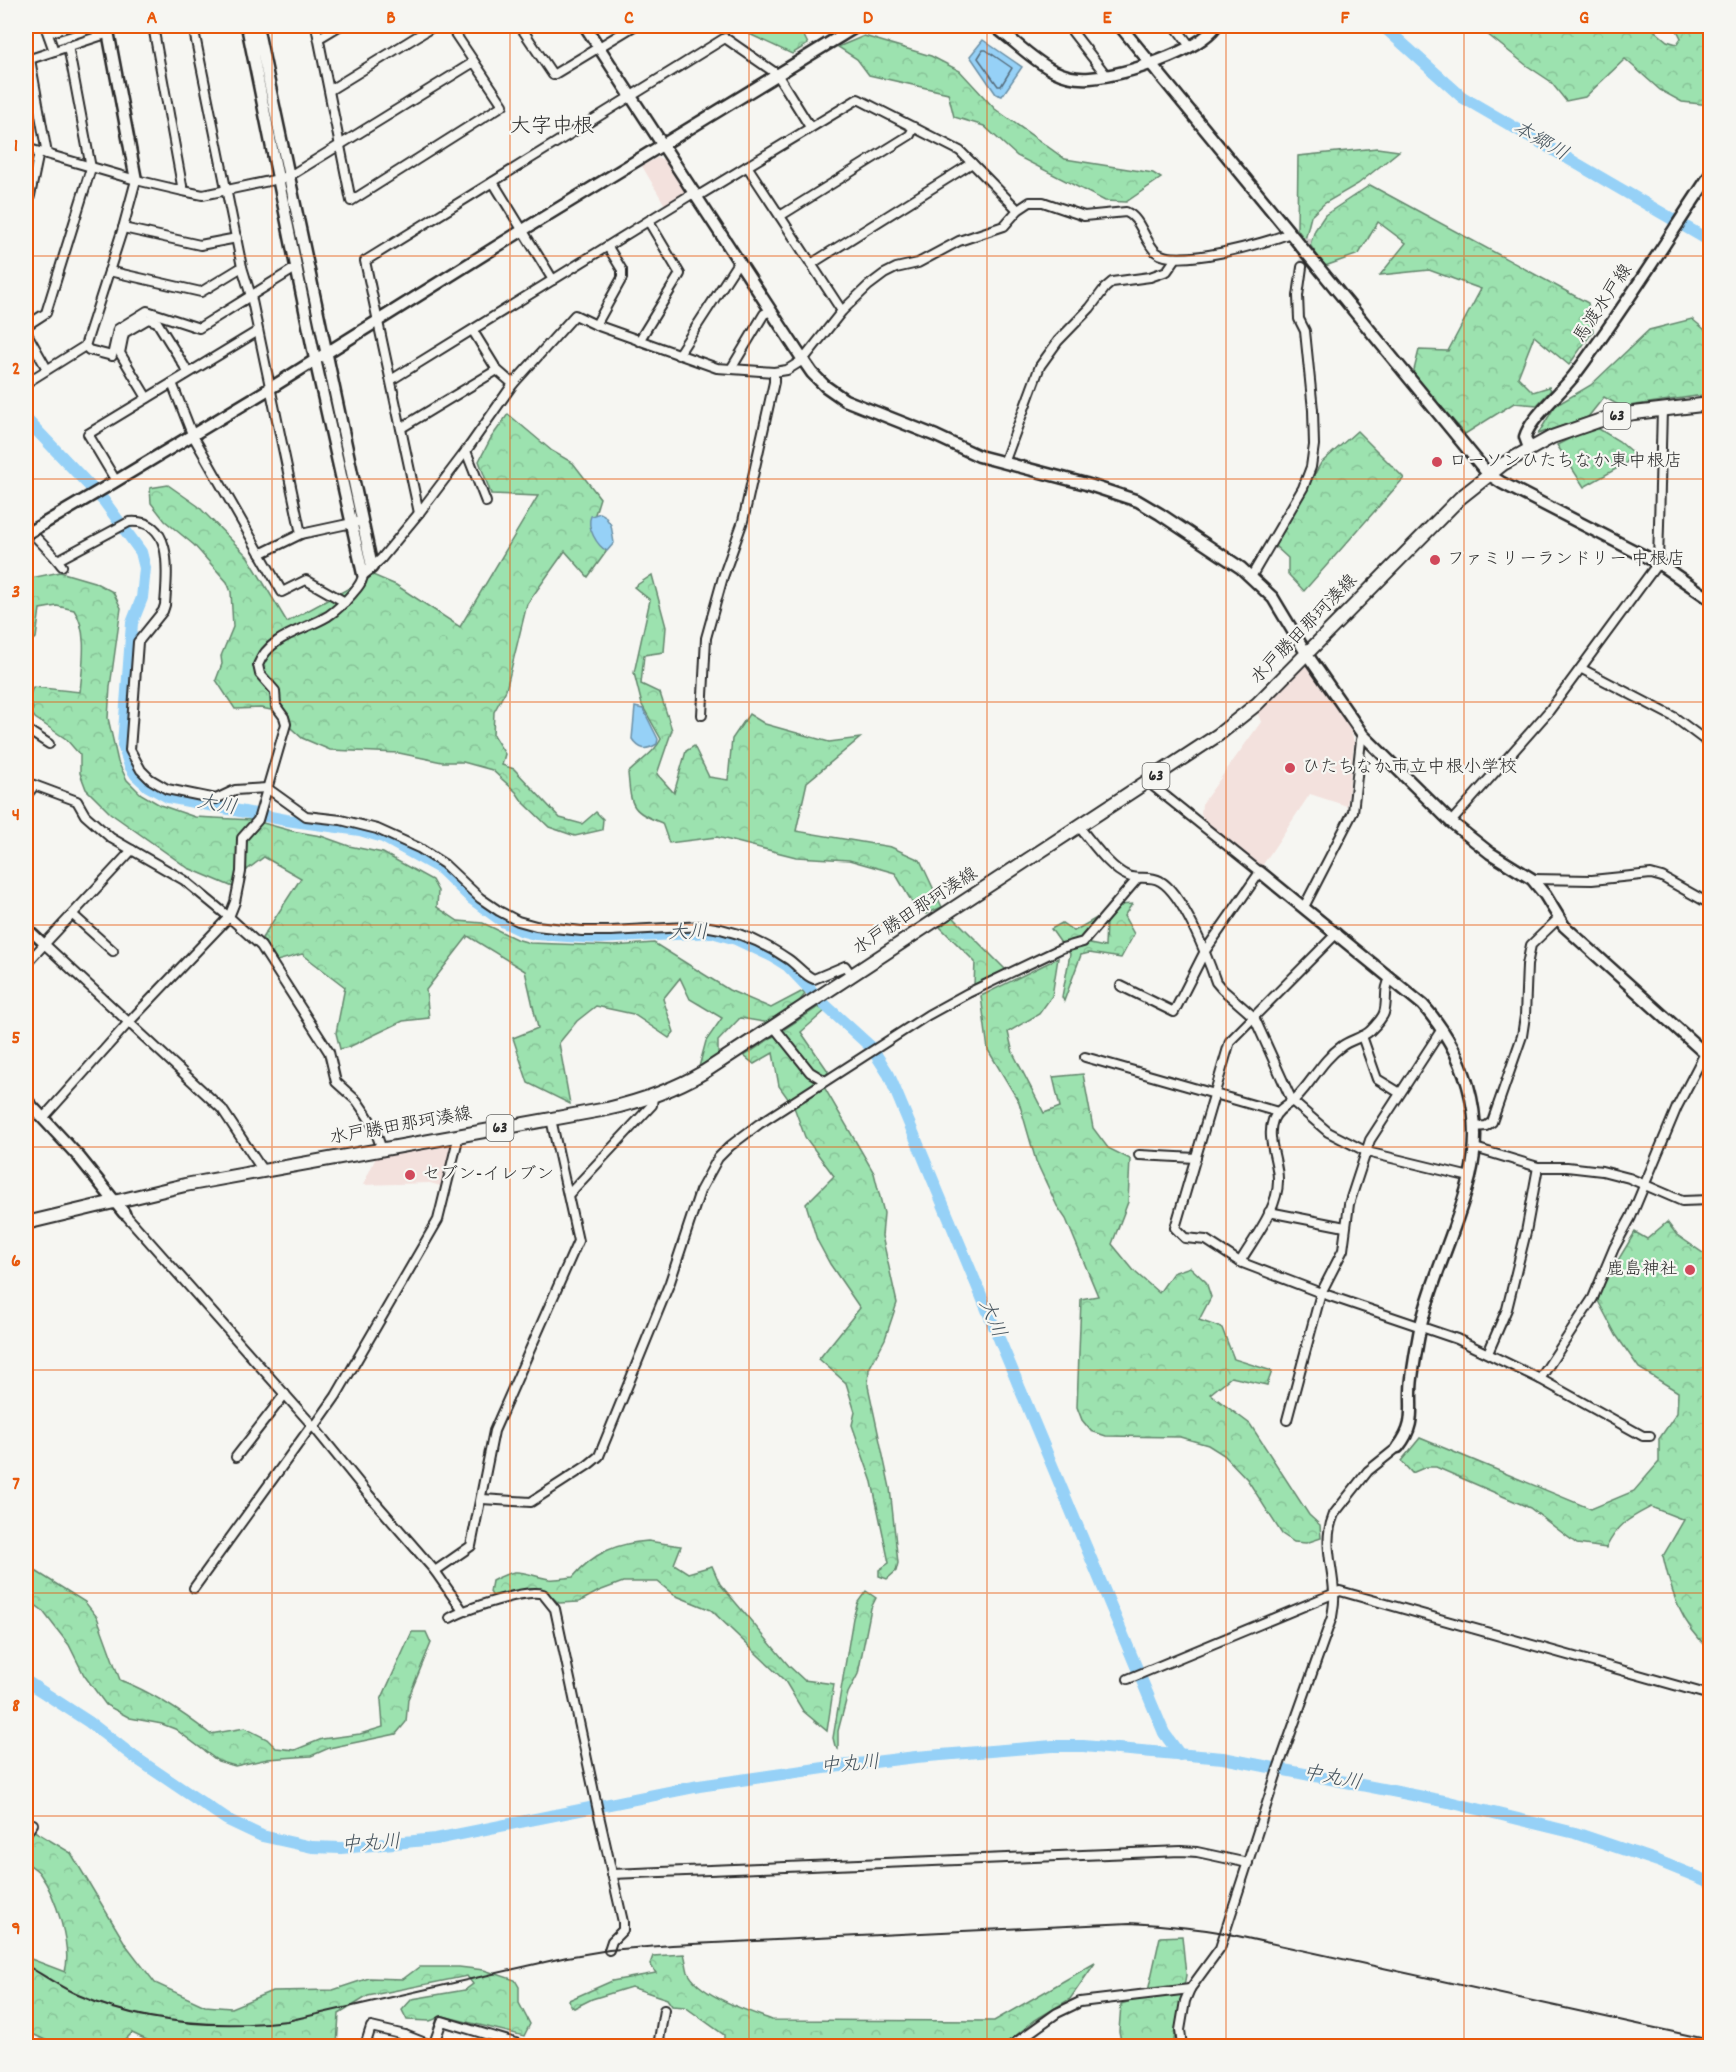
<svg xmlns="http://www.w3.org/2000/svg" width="1736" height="2072" font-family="Dekko,'Klee One',sans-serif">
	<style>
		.built { fill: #f3e1dd }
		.forest { fill: url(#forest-crowns); stroke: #64866d; stroke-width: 1.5 }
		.water { fill: #96d1f7; stroke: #6b8fa5; stroke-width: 1.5 }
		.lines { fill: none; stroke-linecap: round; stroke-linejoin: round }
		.shore { stroke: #566d7d; stroke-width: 1.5 }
		.river { stroke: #96d1f7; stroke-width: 12 }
		.street-tunnel { stroke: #cdcdca; stroke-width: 8; stroke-dasharray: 8 4; stroke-linecap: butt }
		.street-casing { stroke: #2b2b2b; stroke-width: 12 }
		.secondary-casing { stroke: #2b2b2b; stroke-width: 15 }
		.primary-casing { stroke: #2b2b2b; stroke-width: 16 }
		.street { stroke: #f6f6f2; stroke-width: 8 }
		.secondary { stroke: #f6f6f2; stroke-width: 10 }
		.primary { stroke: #f6f6f2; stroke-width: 12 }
		.rail { stroke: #2b2b2b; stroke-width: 2 }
		.secondary-bridge-casing { stroke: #2b2b2b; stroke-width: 15; stroke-linecap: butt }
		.secondary-bridge { stroke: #f6f6f2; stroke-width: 10 }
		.grid { fill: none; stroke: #e8590c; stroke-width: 1.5; stroke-opacity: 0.55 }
		.poi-dot { fill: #d1495b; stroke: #f6f6f2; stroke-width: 2 }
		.labels { text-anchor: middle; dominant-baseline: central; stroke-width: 4.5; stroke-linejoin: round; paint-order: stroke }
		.shield { fill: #f6f6f2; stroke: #686867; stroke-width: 1.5 }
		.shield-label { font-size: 16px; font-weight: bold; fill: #2b2b2b }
		.street-label { font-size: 18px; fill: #2b2b2b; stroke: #f6f6f2 }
		.poi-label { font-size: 18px; fill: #2b2b2b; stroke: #f6f6f2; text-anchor: start }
		.water-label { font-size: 20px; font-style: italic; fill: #46545e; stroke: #f6f6f2 }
		.quarter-label { font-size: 21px; fill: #2b2b2b; stroke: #f6f6f2 }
		.neatline { fill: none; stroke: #e8590c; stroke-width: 2 }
		.grid-label { font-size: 20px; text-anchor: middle; font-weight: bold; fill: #e8590c }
	</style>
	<defs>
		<pattern id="forest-crowns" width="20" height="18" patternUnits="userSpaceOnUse" patternTransform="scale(1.5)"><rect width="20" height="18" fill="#9ce2af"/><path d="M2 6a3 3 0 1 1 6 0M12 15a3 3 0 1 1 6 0" fill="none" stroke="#87c297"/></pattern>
	</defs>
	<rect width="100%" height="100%" fill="#f6f6f2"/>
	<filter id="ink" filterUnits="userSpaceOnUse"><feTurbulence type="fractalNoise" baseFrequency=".0167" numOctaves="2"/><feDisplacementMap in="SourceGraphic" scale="12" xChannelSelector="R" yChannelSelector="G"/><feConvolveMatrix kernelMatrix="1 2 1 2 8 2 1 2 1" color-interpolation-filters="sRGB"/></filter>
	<g filter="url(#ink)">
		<g class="built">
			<path d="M657,158L667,160L686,190L685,195L666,207L642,166Z"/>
			<path d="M1306,665L1350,727L1354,742L1347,806L1310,794L1262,866L1205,821L1201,814L1202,804L1261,722L1257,711Z"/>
			<path d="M453,1139L444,1187L430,1183L363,1185L379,1151Z"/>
		</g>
		<g class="forest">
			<path d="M732,26H793L801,30L808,44L792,54Z"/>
			<path d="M1477,26H1649L1667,41L1677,44L1681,38L1675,26H1710V105L1682,102L1660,90L1625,59L1585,97L1566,101L1550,81L1526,65Z"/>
			<path d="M864,36L931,56L960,71L995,109L1065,159L1153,173L1161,178L1126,202L1105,201L1017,156L984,126L954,117L948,93L869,75L857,59L838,47Z"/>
			<path d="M1377,148L1399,151L1358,184L1325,203L1311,216L1305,240L1297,229L1298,156Z"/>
			<path d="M1370,185L1588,303L1593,331L1569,365L1534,336L1518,377L1533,392L1549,387L1551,390L1537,405L1514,403L1465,434L1413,374L1419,350L1448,351L1481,289L1429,270L1380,275L1406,243L1378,222L1359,254L1325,266L1310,245L1315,230L1325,215Z"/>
			<path d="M1692,319L1710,334V394L1622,407L1604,397L1588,417L1538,434L1555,406L1591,385L1649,330Z"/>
			<path d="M508,414L552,451L573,463L600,498L595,514L606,552L588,577L565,551L527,604L506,690L494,712L493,735L505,754L502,765L514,769L560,818L582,824L596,812L603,819L602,830L575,836L549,827L522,801L516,792L492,770L463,762H442L399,753L330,750L302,738L271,710L261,708L235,709L216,680L222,664L221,656L233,627L231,592L227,582L194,545L165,521L151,503L150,488L168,485L198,506L248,557L287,622L373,575L396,585L460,627L538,496L491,494L479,461L491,438Z"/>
			<path d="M1594,426L1619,441L1634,454L1625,464L1584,487L1557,445Z"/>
			<path d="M1357,431L1404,478L1304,591L1288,574V558L1275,546L1321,463Z"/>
			<path d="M60,572L94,582L113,592L121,608L110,687L108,718L118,762L127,780L141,794L160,805L195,817L252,820L292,831L321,836L349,846L383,853L432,880L438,891L437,907L458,921L483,923L516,939L530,943L614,946L654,943L729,990L771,1008L803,991L805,994L797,1004L770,1023L740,1018L718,1041V1056L699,1067L706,1041L722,1018L690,999L680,978L663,999L674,1032L669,1038L633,1014L596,1006L577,1021L559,1043L570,1104L528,1083L513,1038L538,1028L525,971L468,936L426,990L429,1018L403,1021L349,1047L340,1049L336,1033L345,987L302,954L277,961L262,938L301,878L264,857L248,869L233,887L188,868L110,813L86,789L80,773V755L66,739L35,718L26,705L33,687L80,692C82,668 89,631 74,610L57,606L40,609L36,638L26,643V579Z"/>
			<path d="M652,575L666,627L664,652L644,655L641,684L660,693L672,730L657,774L674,793L686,751L694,746L709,777L728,780L732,739L749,714L765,724L829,742L860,738L807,782L796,831L891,847L920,860L942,907L926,914L913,904L895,873L849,860L796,857L717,837L669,843L662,823C630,811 631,806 628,773C639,762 655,752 661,739L642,705L634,673L650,600L634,587Z"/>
			<path d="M1132,904L1124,916L1134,934L1121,958L1089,953L1081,955L1064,1001L1062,997L1070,954L1067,949L1085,943L1105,947L1106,921L1118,905Z"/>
			<path d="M1102,915L1084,939L1063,946L1051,929L1062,923L1074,931Z"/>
			<path d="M953,917L1007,971L974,985L975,962L940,927Z"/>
			<path d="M1058,958L1052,996L1039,1014L1008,1032L1013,1053L1044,1113L1060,1107L1053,1077L1083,1074L1093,1128L1108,1148L1130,1159L1128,1202L1112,1244L1135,1272L1159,1293L1173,1273L1190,1267L1206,1282L1211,1297L1199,1320L1222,1328L1234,1359L1272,1371L1267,1385L1231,1377L1210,1394L1250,1424L1309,1515L1320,1525L1321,1538L1306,1543L1294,1542L1282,1534L1247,1479L1224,1455L1208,1445L1180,1437L1106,1436L1091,1431L1082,1420L1077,1407L1081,1299L1098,1296L1066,1219L1057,1206L1036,1161L1019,1102L988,1050L981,996Z"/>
			<path d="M818,1007L825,1011L801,1032L828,1071L824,1087L874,1173L884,1213L882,1236L897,1303L885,1339L869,1369L868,1386L890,1488L898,1563L896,1571L887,1579L879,1576V1570L889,1563L872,1482L852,1425L855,1412L846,1383L819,1359L860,1308L830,1264L817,1240L806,1204L834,1176L805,1137L794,1107L779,1086L773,1053L754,1064L744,1056Z"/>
			<path d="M1667,1222L1677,1235L1710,1258V1650C1680,1622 1672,1595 1663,1556L1684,1520L1651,1507C1628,1519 1618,1524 1606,1548L1577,1544L1530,1508L1436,1467H1426L1412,1473L1401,1461L1420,1438L1591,1509L1634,1491L1659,1462V1439L1677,1413L1678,1392L1639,1368L1616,1335L1598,1301L1600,1290L1635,1232L1647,1239Z"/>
			<path d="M648,1541L681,1546L674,1564L688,1573L712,1566L720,1584L789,1666L804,1680L834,1684L827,1731L803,1711L785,1681L711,1610L674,1595L658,1582H623L599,1591L579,1602L559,1603C535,1581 523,1592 495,1600L490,1592L492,1581C522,1565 520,1574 549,1579C556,1580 565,1578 573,1577C593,1553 617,1543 648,1541Z"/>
			<path d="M26,1565L85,1602L97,1617L120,1680C154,1693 182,1712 210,1734L245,1728L267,1739L276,1748L295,1750L322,1739L360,1734L383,1727L381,1700L412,1632H426L431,1643L408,1699L406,1722L396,1734L329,1748L311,1756L268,1759L235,1766L218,1761L175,1729L162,1724L130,1718L106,1705L84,1675L69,1645L42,1610L26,1598Z"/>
			<path d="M866,1591L876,1598L871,1608L858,1674L848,1693L838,1731V1749L835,1746L833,1738L853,1618L858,1602Z"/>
			<path d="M26,1826L71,1853L126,1945L155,1983L205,2006L231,2008L272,1991L333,1990L369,1978L403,1979L419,1967H459L484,1970L515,1980L519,1987V2003L530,2024L524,2036L443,2016L430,2021L407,2020L402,2010L412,1999L465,1990L473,1984L467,1976L368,1996L339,2014L337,2046H145L149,2041L132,2033L119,2046H58L26,2031V1957L65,1972C72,1947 56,1896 40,1874C37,1869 30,1866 26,1862Z"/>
			<path d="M1182,1936L1186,1975L1173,2045L1168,2046H1122L1119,2031L1121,2004L1147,1996L1160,1937Z"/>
			<path d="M684,1954C686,1959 686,1966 688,1972C699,1996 749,2011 772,2020L994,2021L1095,1963L1070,1999L1035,2020L1003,2046H724V2035L685,2007L672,2006L667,1999L631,1987L592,1999L574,2008L570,2005L569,2000L612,1981L656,1973L650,1964L653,1956Z"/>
		</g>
		<g class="water">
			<path d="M983,40L1022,67L1002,96L996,94L970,56Z"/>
			<path d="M600,513L604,515L611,525L614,543L607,551C597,546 586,527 591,516Z"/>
			<path d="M635,707L643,709L658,739L657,744C645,751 640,750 632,739Z"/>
		</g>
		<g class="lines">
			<path class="shore" d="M983,50H986L1012,68L1001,86H998L978,58Z"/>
			<g class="river">
				<path d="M1383,26L1462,97L1710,241"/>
				<path d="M26,419L104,501L141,552L145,568L142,598L132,623L123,745L130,766L136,775L148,786L168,797L286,820L360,830L383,837L441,869L472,899L502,921L523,931L535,934L600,938L712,932L736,939L772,956L788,966L825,1005L871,1047L889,1075L1153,1707L1164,1733L1180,1755"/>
				<path d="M26,1681L89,1722L133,1756L226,1819L262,1836L312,1847L341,1848L436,1839L699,1786L824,1768L916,1757L1053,1746H1083L1223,1758L1449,1802L1575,1833L1658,1861L1710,1882"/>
			</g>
			<path class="street-tunnel" d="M1302,267L1308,238"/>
			<g class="street-casing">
				<g id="street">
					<path d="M45,26L54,51"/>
					<path d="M153,26L183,191"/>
					<path d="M193,26L242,267L251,296L301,534"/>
					<path d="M316,26L351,201L503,105L450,26"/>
					<path d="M520,26L553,75L634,26"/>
					<path d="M1068,26L1106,75"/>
					<path d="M1175,26L1190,46"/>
					<path d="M48,33L71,26"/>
					<path d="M319,38L339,26"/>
					<path d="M30,59L47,154"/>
					<path d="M27,60L109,33"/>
					<path d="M330,90L434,26"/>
					<path d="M26,148L136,180L183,191L203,195L227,190L288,177L474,62"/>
					<path d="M747,166L842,311"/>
					<path d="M493,182L553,280"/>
					<path d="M698,196L858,99L960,151L972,163"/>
					<path d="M26,215L39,152"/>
					<path d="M780,216L910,135L914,127"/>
					<path d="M123,228L200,245L237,238"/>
					<path d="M811,264L972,163L1018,210"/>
					<path d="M109,271L201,292L242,267"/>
					<path d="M596,325L622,278V270L608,247"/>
					<path d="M26,326L46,313L91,168L68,46"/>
					<path d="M473,331L497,370L513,384"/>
					<path d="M26,332L47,369"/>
					<path d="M639,341L680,274L649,222"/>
					<path d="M85,346L89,350L112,356L118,329L147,311L199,328L297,267"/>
					<path d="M678,355L739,261"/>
					<path d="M731,369L764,314L771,311"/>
					<path d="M391,380L695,192"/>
					<path d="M26,383L85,346L123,228L136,180"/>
					<path d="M172,383L192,434L282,592L306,580L345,602"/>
					<path d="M147,398L120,353L124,333L148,319L157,322L188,372"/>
					<path d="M401,428L497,370"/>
					<path d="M466,451L486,502"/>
					<path d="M1004,463L1040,366L1058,341L1090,308L1105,288L1112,282L1150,277L1167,271L1176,258"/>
					<path d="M116,481L88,434L258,331"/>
					<path d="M419,513L365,261L725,38L777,74L810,127"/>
					<path d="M26,526C37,540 51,551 62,566"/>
					<path d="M260,554L301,534L357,522"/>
					<path d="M58,560L129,522C175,518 167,575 165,605L163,611L138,642L130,750L141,770L150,779L167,789L216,799L235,790L267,788L306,816L341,820L377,829L419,848L444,864L480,898L499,911L518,921L536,926L582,931H611L704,926C735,930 763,942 788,959C797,965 805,976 814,979L845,966L852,976"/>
					<path d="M372,567L381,559L419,513L466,451L513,384L575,315L596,325L717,368L774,372L787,370L803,360L842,311L868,286L884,274L896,268L918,263L959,241L1004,226L1018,210L1030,202H1043L1084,216L1126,212C1141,218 1144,241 1156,252C1176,269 1266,243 1290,233"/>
					<path d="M1251,577L1303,488L1311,467L1314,445L1313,410L1305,331L1299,319L1298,296L1302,267"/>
					<path d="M1582,669L1674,717L1710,744"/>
					<path d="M26,711L27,707"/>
					<path d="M702,715L706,638L723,577L743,521L774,382V372"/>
					<path d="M26,729L49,744"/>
					<path d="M26,782L77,801L85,815L111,838L184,880L229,917L261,946L329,1052L336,1082L357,1101L366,1114L374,1127L380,1144L377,1149"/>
					<path d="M26,796L34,786"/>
					<path d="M1451,822L1549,711L1658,563L1662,409"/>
					<path d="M1079,827C1092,842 1110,869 1128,876C1138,880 1150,875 1160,881C1183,894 1207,956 1216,982L1222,989L1254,1017L1292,1101L1328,1132L1367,1152L1470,1177"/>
					<path d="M1532,879L1592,880L1651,874L1662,877L1710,904"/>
					<path d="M1304,907L1353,812L1361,740L1363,735"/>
					<path d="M73,915L113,951"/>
					<path d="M26,927L222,1109L263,1171"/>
					<path d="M26,964L132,850"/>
					<path d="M1391,978C1383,988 1388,1001 1384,1013C1382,1019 1375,1026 1370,1031C1362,1038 1350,1040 1342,1046C1322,1060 1313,1081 1296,1098C1288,1105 1277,1109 1273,1120C1266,1138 1278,1160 1278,1179C1279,1208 1254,1238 1240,1262L1321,1293L1457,1339L1540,1379L1643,1436H1650"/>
					<path d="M1121,986L1174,1012L1205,951L1260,872L1148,782"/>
					<path d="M774,1027L810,1072L825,1081"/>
					<path d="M1362,1036L1377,1079L1400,1093"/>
					<path d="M1085,1057L1278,1112"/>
					<path d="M44,1117L129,1022L229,917L235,902L241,872L242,838L258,820L286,724L284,717L276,706L275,691L260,674L258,665C270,635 303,631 328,616C337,610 345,602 352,594C357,588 363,582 363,574"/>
					<path d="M1475,1127L1486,1126L1492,1122L1522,1036L1525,1016L1527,965L1531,945L1559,918"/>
					<path d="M1475,1148L1538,1167H1567L1602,1171L1629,1178L1682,1201L1710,1200"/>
					<path d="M1139,1155L1196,1158"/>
					<path d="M569,1194L652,1105L653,1097"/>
					<path d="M1269,1212L1345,1227"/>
					<path d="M124,1213L313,1426L369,1495L435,1571L463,1611"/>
					<path d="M1240,1262L1206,1240L1185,1238L1175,1228L1230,1041L1337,933"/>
					<path d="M1488,1353L1507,1309L1526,1232L1538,1167"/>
					<path d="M1540,1379L1593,1298L1614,1248L1631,1217L1677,1107L1705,1053"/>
					<path d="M1287,1420L1321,1293L1343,1250L1349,1204L1370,1140L1442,1029"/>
					<path d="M236,1457L285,1394"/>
					<path d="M482,1499L531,1502L588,1465L599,1456L670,1282L700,1191L718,1158L730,1146L759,1124L928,1015L968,993L1062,948L1083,942L1138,878"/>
					<path d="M435,1571L471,1546L494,1431L578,1241L551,1119"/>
					<path d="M194,1588L309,1429L317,1423L336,1396L438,1220L459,1135"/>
					<path d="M450,1618C466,1609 527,1588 543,1594L555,1609L598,1811L623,1922V1930L612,1941L609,1950"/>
					<path d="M1128,1679L1340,1591L1710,1695"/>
					<path d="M26,1833L33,1824"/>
					<path d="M612,1874L1181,1851L1197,1852L1248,1863"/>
					<path d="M365,2046L371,2027L405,2035L433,2046"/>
					<path d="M401,2046L405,2035"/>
					<path d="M433,2046L442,2021L525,2046"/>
					<path d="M658,2046L664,2010"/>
					<path d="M1011,2046L1057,2013L1080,2002L1190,1989"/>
					<path d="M1182,2046L1180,2030L1185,2001L1190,1989L1220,1948L1279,1766L1332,1617C1333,1609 1335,1601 1334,1593C1333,1565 1322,1542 1334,1514L1368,1471L1398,1447"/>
				</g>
			</g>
			<g class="secondary-casing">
				<g id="secondary">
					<path d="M107,26L136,180"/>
					<path d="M247,26L315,359L363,574L372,567L257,26"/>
					<path d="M585,26L803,360L812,373L825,386L845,400L936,436L979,456L1086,484L1138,501L1160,514L1241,568L1273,598L1306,653L1363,735L1451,822L1490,853L1532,879L1545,895L1564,926L1710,1058"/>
					<path d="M994,26C1014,40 1032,60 1054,71C1064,76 1078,79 1090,78C1124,75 1196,53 1216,26"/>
					<path d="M1120,26L1488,474L1502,483L1658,563L1710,599"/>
					<path d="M1529,448L1525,437C1530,418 1564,390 1576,373C1624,309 1666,241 1710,175"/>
					<path d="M106,487L269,389L523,230L857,26"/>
					<path d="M1260,872L1423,1005C1465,1053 1485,1114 1470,1177C1457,1229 1432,1277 1420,1329C1417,1345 1414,1362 1412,1378C1408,1407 1418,1422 1398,1447"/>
					<path d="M26,1100L79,1157L124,1213"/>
				</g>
			</g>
			<g class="primary-casing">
				<path id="primary" d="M26,1223L185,1185L607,1109C642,1101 673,1090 704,1072L1218,735L1257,704L1460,498L1503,464L1552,437L1604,419L1634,413L1710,404"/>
			</g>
			<use href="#street" class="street"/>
			<use href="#secondary" class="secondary"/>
			<use href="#primary" class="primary"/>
			<path class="rail" d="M26,1965C43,1975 60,1987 78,1995C145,2024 215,2029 287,2021L567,1957L609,1950L672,1945L1130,1923C1162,1925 1193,1927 1224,1933L1710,2040"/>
			<g class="secondary-bridge-casing">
				<path id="secondary-bridge" d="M26,534L106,487"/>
			</g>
			<use href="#secondary-bridge" class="secondary-bridge"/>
		</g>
	</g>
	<path class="grid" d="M272,26V2046M510,26V2046M749,26V2046M987,26V2046M1226,26V2046M1464,26V2046M26,256H1710M26,479H1710M26,702H1710M26,925H1710M26,1147H1710M26,1370H1710M26,1593H1710M26,1816H1710"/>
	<g class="poi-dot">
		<circle cx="1437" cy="462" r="6"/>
		<circle cx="1435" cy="560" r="6"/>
		<circle cx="1290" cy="768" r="6"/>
		<circle cx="410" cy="1175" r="6"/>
		<circle cx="1690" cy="1270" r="6"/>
	</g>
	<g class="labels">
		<g class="shield">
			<rect x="1603.5" y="403" width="27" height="26" rx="4.5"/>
			<rect x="1142.5" y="763" width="27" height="26" rx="4.5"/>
			<rect x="486.5" y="1115" width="27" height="26" rx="4.5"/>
		</g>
		<g class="shield-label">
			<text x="1617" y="416">63</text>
			<text x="1156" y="776">63</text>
			<text x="500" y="1128">63</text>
		</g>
		<g class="street-label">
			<text transform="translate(1604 304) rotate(-56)">馬渡水戸線</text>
			<text transform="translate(1305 630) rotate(-46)">水戸勝田那珂湊線</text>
			<text transform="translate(916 912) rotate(-33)">水戸勝田那珂湊線</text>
			<text transform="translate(401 1127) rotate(-10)">水戸勝田那珂湊線</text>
		</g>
		<g class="poi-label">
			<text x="1449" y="462">ローソンひたちなか東中根店</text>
			<text x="1447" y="560">ファミリーランドリー 中根店</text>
			<text x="1302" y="768">ひたちなか市立中根小学校</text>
			<text x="422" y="1175">セブン-イレブン</text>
			<text x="1678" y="1270" text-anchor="end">鹿島神社</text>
		</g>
		<g class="water-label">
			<text transform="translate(1540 142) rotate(30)">本郷川</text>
			<text transform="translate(217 806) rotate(10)">大川</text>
			<text transform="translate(688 934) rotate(-1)">大川</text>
			<text transform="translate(991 1319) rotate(67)">大川</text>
			<text transform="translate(850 1766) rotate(-5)">中丸川</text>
			<text transform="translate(1332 1779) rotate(11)">中丸川</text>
			<text transform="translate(371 1845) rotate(-4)">中丸川</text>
		</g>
		<g class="quarter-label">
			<text x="552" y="128">大字中根</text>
		</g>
	</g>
	<rect width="1736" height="2072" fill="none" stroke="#f6f6f2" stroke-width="66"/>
	<rect x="33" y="33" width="1670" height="2006" class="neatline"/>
	<g class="grid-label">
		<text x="152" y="23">A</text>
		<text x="391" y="23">B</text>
		<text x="629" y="23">C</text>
		<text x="868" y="23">D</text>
		<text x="1107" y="23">E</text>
		<text x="1345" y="23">F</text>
		<text x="1584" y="23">G</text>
		<text x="16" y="151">1</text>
		<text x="16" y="374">2</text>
		<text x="16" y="597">3</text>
		<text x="16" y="820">4</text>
		<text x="16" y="1043">5</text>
		<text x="16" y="1266">6</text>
		<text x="16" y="1489">7</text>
		<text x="16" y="1711">8</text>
		<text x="16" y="1934">9</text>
	</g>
</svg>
